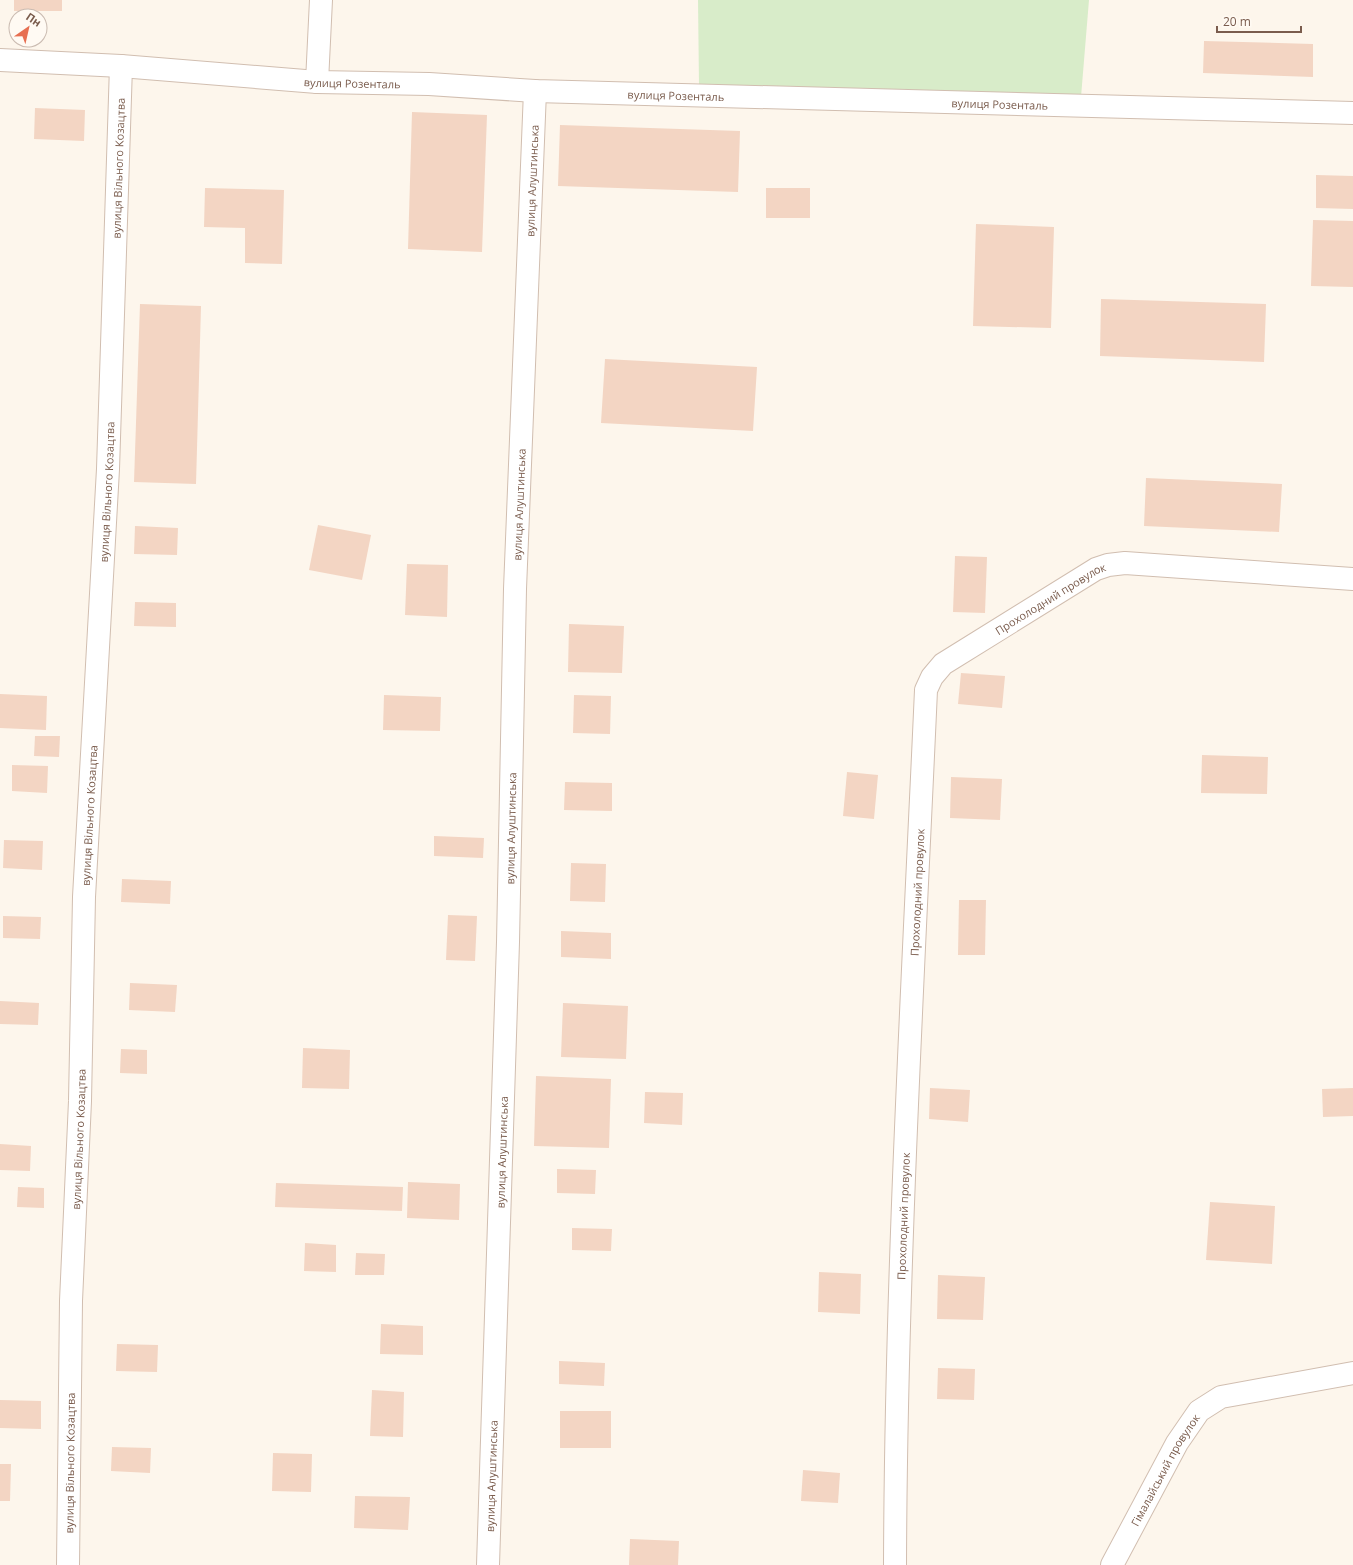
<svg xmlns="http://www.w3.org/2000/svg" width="1353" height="1565" font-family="'Open Sans',sans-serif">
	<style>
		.green { fill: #d8ecc9 }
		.building { fill: #f3d5c3 }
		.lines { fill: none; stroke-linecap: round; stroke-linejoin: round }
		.minor-casing { stroke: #d1beb0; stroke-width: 24 }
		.minor { stroke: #fff; stroke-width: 22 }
		.labels { text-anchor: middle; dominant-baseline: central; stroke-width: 4; stroke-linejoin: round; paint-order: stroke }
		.street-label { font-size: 11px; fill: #7a5c4d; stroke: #fffaf3 }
	</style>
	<rect width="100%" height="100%" fill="#fdf6ec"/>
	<path class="green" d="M698,0H1089L1081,97L699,85Z"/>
	<g class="building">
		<rect x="14" y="0" width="48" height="11"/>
		<path d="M1204,41L1313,44V77L1203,73Z"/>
		<path d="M35,108L85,110L84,141L34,139Z"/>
		<path d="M412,112L487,115L482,252L408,249Z"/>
		<path d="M560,125L740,131L738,192L558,186Z"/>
		<path d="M1316,175L1353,176V209L1316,208Z"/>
		<path d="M205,188L284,190L282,264L245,263V228L204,227Z"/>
		<rect x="766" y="188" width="44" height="30"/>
		<path d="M1313,220L1353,221V287L1311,286Z"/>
		<path d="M976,224L1054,227L1051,328L973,326Z"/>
		<path d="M1101,299L1266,304L1264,362L1100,356Z"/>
		<path d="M140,304L201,306L196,484L134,482Z"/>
		<path d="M605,359L757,367L753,431L601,423Z"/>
		<path d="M1146,478L1282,484L1279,532L1144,526Z"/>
		<path d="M318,525L371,535L362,580L309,570Z"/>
		<path d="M135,526L178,528L177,555L134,554Z"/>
		<path d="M955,556L987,557L985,613L953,612Z"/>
		<path d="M407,564L448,565L447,617L405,615Z"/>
		<path d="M135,602L176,603V627L134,626Z"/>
		<path d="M569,624L624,626L622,673L568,672Z"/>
		<path d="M961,673L1005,676L1002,708L958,704Z"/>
		<path d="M0,694L47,696L46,730L0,728Z"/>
		<path d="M384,695L441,697L440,731L383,730Z"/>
		<path d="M574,695L611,696L610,734L573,733Z"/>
		<path d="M35,736H60L59,757L34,756Z"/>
		<path d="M1202,755L1268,757L1267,794L1201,793Z"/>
		<path d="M12,765L48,766L47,793L12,791Z"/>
		<path d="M847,772L878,775L874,819L843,816Z"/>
		<path d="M951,777L1002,779L1000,820L950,818Z"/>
		<path d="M565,782L612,783V811L564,810Z"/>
		<path d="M434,836L484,838L483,858L434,856Z"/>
		<path d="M4,840L43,841L42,870L3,868Z"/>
		<path d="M571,863L606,864L605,902L570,901Z"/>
		<path d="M122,879L171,881L170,904L121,902Z"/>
		<path d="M959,900H986L985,955H958Z"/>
		<path d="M448,915L477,916L475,961L446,960Z"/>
		<path d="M3,916L41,917L40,939L3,938Z"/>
		<path d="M561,931L611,933V959L561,957Z"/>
		<path d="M130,983L177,985L175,1012L129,1010Z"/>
		<path d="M0,1001L39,1003L38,1025L0,1024Z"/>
		<path d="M563,1003L628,1006L626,1059L561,1057Z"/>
		<path d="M303,1048L350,1050L349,1089L302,1088Z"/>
		<path d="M121,1049L147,1050V1074L120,1073Z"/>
		<path d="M536,1076L611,1079L609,1148L534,1146Z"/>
		<path d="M930,1088L970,1090L968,1122L929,1119Z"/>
		<path d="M1353,1088V1116L1323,1117L1322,1089Z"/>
		<path d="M645,1092L683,1093L682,1125L644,1123Z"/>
		<path d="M0,1144L31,1146L30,1171L0,1170Z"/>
		<path d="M557,1169L596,1170L595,1194L557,1193Z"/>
		<path d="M408,1182L460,1184L459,1220L407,1218Z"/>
		<path d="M276,1183L403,1187L402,1211L275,1207Z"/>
		<path d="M18,1187L44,1188V1208L17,1207Z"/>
		<path d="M1210,1202L1275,1206L1272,1264L1206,1260Z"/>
		<path d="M572,1228L612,1229L611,1251L572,1250Z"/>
		<path d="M305,1243L336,1245V1272L304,1271Z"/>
		<path d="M356,1253L385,1254L384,1275H355Z"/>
		<path d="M819,1272L861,1274L860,1314L818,1312Z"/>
		<path d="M938,1275L985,1277L983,1320L937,1319Z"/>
		<path d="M381,1324L423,1326V1355L380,1354Z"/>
		<path d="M117,1344L158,1345L157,1372L116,1371Z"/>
		<path d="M559,1361L605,1363L604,1386L559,1384Z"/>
		<path d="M938,1368L975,1369L974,1400L937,1399Z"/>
		<path d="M372,1390L404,1392L403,1437L370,1436Z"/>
		<path d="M0,1400L41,1401V1429L0,1428Z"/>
		<rect x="560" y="1411" width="51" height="37"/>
		<path d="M112,1447L151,1448L150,1473L111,1471Z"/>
		<path d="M273,1453L312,1454L311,1492L272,1491Z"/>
		<path d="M0,1464H11L10,1501H0Z"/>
		<path d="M803,1470L840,1473L838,1503L801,1501Z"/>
		<path d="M355,1496L410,1497L408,1530L354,1528Z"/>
		<path d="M630,1539L679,1541L678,1565H629Z"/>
	</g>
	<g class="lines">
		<g class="minor-casing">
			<g id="minor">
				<path id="s1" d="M0,60L121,66L317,82L429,84L535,91L1353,113"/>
				<path d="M317,82L321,0"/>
				<path id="s2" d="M68,1565L71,1301L80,1101L84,897L108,469L121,66"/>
				<path id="s3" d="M488,1565L508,942L515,589L535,91"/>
				<path id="s4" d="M895,1565C896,1273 913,981 926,690L932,677L943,664L1096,569L1108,565L1125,563L1353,579"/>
				<path id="s5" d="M1112,1565L1177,1443L1199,1411L1221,1397L1353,1373"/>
			</g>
		</g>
		<use href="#minor" class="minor"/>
	</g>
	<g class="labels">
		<g class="street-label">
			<text stroke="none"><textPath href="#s1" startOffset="353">вулиця Розенталь</textPath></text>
			<text stroke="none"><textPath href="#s1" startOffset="677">вулиця Розенталь</textPath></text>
			<text stroke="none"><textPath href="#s1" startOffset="1001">вулиця Розенталь</textPath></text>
			<text stroke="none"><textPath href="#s2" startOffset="1398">вулиця Вільного Козацтва</textPath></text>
			<text stroke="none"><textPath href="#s3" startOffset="1385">вулиця Алуштинська</textPath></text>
			<text stroke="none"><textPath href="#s2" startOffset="1074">вулиця Вільного Козацтва</textPath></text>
			<text stroke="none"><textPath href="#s3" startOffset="1061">вулиця Алуштинська</textPath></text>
			<text stroke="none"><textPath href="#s4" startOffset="1033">Прохолодний провулок</textPath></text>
			<text stroke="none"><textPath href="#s2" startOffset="750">вулиця Вільного Козацтва</textPath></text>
			<text stroke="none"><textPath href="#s3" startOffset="737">вулиця Алуштинська</textPath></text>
			<text stroke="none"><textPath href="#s4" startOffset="673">Прохолодний провулок</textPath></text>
			<text stroke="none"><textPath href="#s2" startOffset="426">вулиця Вільного Козацтва</textPath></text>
			<text stroke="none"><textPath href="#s3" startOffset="413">вулиця Алуштинська</textPath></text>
			<text stroke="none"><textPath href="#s4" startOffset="349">Прохолодний провулок</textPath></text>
			<text stroke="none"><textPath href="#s2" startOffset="102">вулиця Вільного Козацтва</textPath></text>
			<text stroke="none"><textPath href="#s5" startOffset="109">Гімалайський провулок</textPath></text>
			<text stroke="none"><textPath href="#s3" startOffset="89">вулиця Алуштинська</textPath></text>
		</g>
	</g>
	<g transform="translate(28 28) rotate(34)"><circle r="19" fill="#fffaf3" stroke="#cabbb1"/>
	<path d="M0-3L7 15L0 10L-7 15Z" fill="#e76f51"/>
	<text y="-6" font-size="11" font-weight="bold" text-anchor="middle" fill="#7a5c4d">Пн</text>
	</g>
	<path d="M1217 26v6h84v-6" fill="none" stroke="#7a5c4d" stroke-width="2"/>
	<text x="1223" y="26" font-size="12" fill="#7a5c4d" stroke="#fffaf3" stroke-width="3" paint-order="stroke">20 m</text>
</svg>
